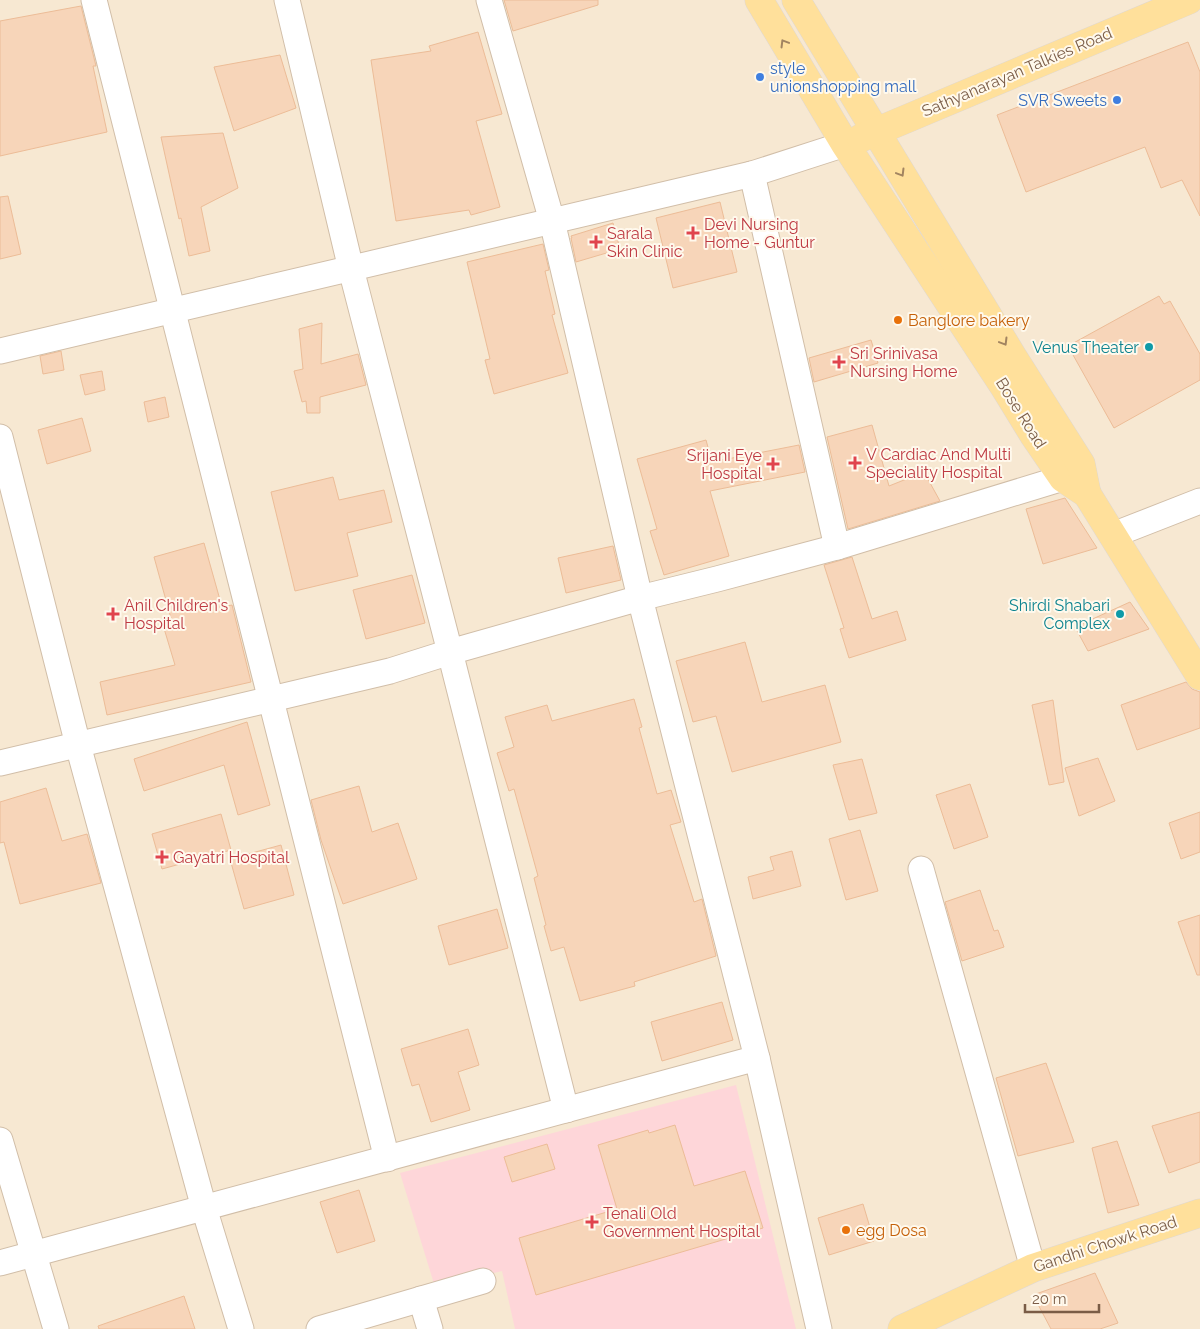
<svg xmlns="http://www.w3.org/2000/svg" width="1200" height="1329" font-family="Raleway,sans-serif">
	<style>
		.residential { fill: #f7e8d2 }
		.medical { fill: #fed6d9 }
		.building { fill: #f7d5b9; stroke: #ecbc97 }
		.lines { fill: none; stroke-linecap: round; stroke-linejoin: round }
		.minor-casing { stroke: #d1bea8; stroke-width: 27 }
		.major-casing { stroke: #dfd8d3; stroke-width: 29 }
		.minor { stroke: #fff; stroke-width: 25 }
		.major { stroke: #ffe09b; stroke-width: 28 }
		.oneway { stroke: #a28460 }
		.shop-dot { fill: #3f7fe0; stroke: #fff9ed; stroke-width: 2 }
		.health-dot { fill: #e0444e; stroke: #fff9ed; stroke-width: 2 }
		.food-dot { fill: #e8710a; stroke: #fff9ed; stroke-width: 2 }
		.culture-dot { fill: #0f9aa8; stroke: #fff9ed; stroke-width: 2 }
		.labels { text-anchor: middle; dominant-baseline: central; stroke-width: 4; stroke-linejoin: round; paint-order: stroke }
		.shop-label { font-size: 16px; fill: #366cbe; stroke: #fff9ed; text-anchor: start }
		.street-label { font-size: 16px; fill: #7a5c46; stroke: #fff9ed }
		.health-label { font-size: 16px; fill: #be3a42; stroke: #fff9ed; text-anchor: start }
		.food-label { font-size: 16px; fill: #c56008; stroke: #fff9ed; text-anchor: start }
		.culture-label { font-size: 16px; fill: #0d838f; stroke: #fff9ed; text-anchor: end }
	</style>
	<rect width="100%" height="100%" fill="#fff6e4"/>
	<rect class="residential" x="0" y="0" width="1200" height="1329"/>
	<path class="medical" d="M736,1085L796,1329H515L502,1271L435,1287L400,1173Z"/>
	<g class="building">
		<path d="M504,0H598V5L513,31Z"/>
		<path d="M81,6L96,66H93L107,132L0,156V21Z"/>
		<path d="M478,32L502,114L476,121L500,207L471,215L469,210L396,221L371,60L431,51L429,46Z"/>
		<path d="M1188,42L1200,72V216L1182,180L1161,188L1145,147L1026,192L997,115Z"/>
		<path d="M280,55L296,108L234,131L214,67Z"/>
		<path d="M223,133L238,188L201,207L210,251L189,256L181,218L179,219L161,137Z"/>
		<path d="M8,196L21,254L0,259V197Z"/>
		<path d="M720,202L737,272L673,288L656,218Z"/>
		<path d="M613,223L620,249L576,262L571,238H572L571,236Z"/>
		<path d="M543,244L549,270L545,271L555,314L552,315L568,373L494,394L485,360L490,359L467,262Z"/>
		<path d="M1159,296L1164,304L1170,301L1200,354V380L1114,428L1068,346Z"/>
		<path d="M322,323L321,364L358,354L366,385L320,397V413H307L306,401L302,402L294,371L303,369L299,329Z"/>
		<path d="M871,340L878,363L814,382L809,358Z"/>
		<path d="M61,351L64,370L43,374L40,356Z"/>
		<path d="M102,371L105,390L85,395L80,375Z"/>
		<path d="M165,397L169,417L148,422L144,402Z"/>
		<path d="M82,418L91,451L47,464L38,430Z"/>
		<path d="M872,425L889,486L924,472L940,501L848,529L827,437Z"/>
		<path d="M706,440L712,462L799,445L805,472L710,491L729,556L664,575L650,531L657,529L637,459Z"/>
		<path d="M333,477L339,500L384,490L392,522L347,533L358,576L295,591L271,492Z"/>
		<path d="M1065,498L1097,548L1043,564L1026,509Z"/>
		<path d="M204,543L222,607L232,605L251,682L107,715L100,682L175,665L163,625L172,622L154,557Z"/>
		<path d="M613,546L621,580L566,593L558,558Z"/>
		<path d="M852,557L872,619L897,611L906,640L849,658L840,629L844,628L824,565Z"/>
		<path d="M412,575L425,623L366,639L353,590Z"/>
		<path d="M1130,602L1149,629L1088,651L1075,627Z"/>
		<path d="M745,642L762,702L825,685L841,742L732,772L716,716L693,722L676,661Z"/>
		<path d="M1186,682L1192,689L1200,692V728L1137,750L1121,705Z"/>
		<path d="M634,699L642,727L639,728L657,794L671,790L681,822L670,825L694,902L702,899L716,956L634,982L635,986L580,1001L564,947L551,951L544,926L546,925L534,878L538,876L514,789L509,791L497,753L514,747L505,717L547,705L552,721Z"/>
		<path d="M1053,700L1064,782L1049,785L1032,705Z"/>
		<path d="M247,722L270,805L238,815L224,765L144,791L134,759Z"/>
		<path d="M1098,758L1115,801L1079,816L1065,768Z"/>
		<path d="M862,759L877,813L849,820L833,765Z"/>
		<path d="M970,784L988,837L954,849L936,795Z"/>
		<path d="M359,786L372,832L398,823L417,879L343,904L321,840L311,800Z"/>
		<path d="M46,788L62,841L87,834L101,883L20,904L4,842L0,843V802Z"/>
		<path d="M1200,812V852L1181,859L1169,823Z"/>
		<path d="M221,814L231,850L162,869L152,834Z"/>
		<path d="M860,830L878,891L846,900L829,839Z"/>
		<path d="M281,845L294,895L244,909L230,859Z"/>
		<path d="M792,851L801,886L753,899L748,877L774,870L770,857Z"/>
		<path d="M980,890L994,931L998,930L1004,947L962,961L945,902Z"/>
		<path d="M497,909L508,948L449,965L438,926Z"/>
		<path d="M1200,915V975H1197L1178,922Z"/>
		<path d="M722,1002L733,1040L662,1061L651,1022Z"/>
		<path d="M468,1029L479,1065L458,1072L470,1110L431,1122L419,1084L412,1086L401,1049Z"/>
		<path d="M1046,1063L1074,1142L1018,1156L996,1078Z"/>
		<path d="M1200,1112V1162L1169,1173L1152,1126Z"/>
		<path d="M675,1125L694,1186L745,1171L763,1228L536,1295L519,1238L617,1209L598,1145L648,1130L649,1133Z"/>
		<path d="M1117,1141L1139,1205L1108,1213L1092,1148Z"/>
		<path d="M547,1144L555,1169L512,1182L504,1157Z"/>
		<path d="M359,1190L375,1241L337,1253L320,1202Z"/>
		<path d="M863,1204L874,1241L829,1255L818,1218Z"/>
		<path d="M1095,1273L1118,1323L1100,1329H1051L1033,1295Z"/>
		<path d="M184,1296L195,1329H99L98,1326Z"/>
	</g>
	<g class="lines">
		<g class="minor-casing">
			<g id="minor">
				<path d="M94,0L387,1159"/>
				<path d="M287,0L351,269L450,652L566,1110"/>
				<path d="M489,0L552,221L640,598L757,1058L819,1329"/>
				<path d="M752,174L837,547"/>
				<path d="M0,351L752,174L845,144"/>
				<path d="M0,437L78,745L204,1208L241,1329"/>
				<path d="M1113,535L1200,501"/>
				<path d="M0,763L390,671L450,652L640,598L717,579L837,547L1063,478L1079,469"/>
				<path d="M921,869L1033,1268"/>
				<path d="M0,1140L56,1329"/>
				<path d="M0,1263L757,1058"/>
				<path d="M421,1299L430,1329"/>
				<path d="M319,1329L483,1281"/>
			</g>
		</g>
		<g class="major-casing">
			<g id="major">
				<path d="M759,0L845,144L1003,385L1033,434L1063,478L1087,494L1200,676"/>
				<path d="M796,0L1013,357L1081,464L1087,494"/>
				<path d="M861,138L1189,0"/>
				<path d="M902,1329L1033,1268L1200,1213"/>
			</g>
		</g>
		<use href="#minor" class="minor"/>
		<use href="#major" class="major"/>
	</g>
	<defs><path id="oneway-chevron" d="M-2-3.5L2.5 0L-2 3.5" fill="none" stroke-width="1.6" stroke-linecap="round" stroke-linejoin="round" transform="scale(1.25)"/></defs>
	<g class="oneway">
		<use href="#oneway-chevron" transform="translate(784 43) rotate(-121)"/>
		<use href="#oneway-chevron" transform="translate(901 173) rotate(59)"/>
		<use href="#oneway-chevron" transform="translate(1004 342) rotate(59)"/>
	</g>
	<g class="shop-dot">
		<circle cx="760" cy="77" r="5"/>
		<circle cx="1117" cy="100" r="5"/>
	</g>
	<g class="health-dot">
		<path d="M690.5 225.5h5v5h5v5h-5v5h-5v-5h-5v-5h5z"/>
		<path d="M593.5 234.5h5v5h5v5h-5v5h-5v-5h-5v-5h5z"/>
		<path d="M836.5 354.5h5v5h5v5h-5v5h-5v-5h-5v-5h5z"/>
		<path d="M852.5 455.5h5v5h5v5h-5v5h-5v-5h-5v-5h5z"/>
		<path d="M770.5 456.5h5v5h5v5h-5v5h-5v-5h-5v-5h5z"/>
		<path d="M110.5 606.5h5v5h5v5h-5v5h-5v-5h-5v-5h5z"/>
		<path d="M159.5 849.5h5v5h5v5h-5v5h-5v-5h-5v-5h5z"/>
		<path d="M589.5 1214.5h5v5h5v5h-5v5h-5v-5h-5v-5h5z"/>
	</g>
	<g class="food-dot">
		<circle cx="898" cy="320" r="5"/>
		<circle cx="846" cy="1230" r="5"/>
	</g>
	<g class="culture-dot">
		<circle cx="1149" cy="347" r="5"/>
		<circle cx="1120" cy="614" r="5"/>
	</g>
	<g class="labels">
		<g class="shop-label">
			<text x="770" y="68">style<tspan x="770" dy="18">unionshopping mall</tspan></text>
			<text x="1107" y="100" text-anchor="end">SVR Sweets</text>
		</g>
		<g class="street-label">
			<text transform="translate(1017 72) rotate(-23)">Sathyanarayan Talkies Road</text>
			<text transform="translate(1021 413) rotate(58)">Bose Road</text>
			<text transform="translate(1105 1244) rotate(-18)">Gandhi Chowk Road</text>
		</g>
		<g class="health-label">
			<text x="704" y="224">Devi Nursing<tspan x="704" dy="18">Home - Guntur</tspan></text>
			<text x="607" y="233">Sarala<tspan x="607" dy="18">Skin Clinic</tspan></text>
			<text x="850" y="353">Sri Srinivasa<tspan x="850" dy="18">Nursing Home</tspan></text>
			<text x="866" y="454">V Cardiac And Multi<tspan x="866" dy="18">Speciality Hospital</tspan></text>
			<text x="762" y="455" text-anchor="end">Srijani Eye<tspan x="762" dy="18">Hospital</tspan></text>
			<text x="124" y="605">Anil Children's<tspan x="124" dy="18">Hospital</tspan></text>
			<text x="173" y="857">Gayatri Hospital</text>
			<text x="603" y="1213">Tenali Old<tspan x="603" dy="18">Government Hospital</tspan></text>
		</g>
		<g class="food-label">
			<text x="908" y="320">Banglore bakery</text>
			<text x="856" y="1230">egg Dosa</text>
		</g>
		<g class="culture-label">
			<text x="1139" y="347">Venus Theater</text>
			<text x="1110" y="605">Shirdi Shabari<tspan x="1110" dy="18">Complex</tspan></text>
		</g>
	</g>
	<path d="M1025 1304v8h74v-8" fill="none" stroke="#7a5c46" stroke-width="2.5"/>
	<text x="1032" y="1304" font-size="15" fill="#7a5c46" stroke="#fff9ed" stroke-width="4" paint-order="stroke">20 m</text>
</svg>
